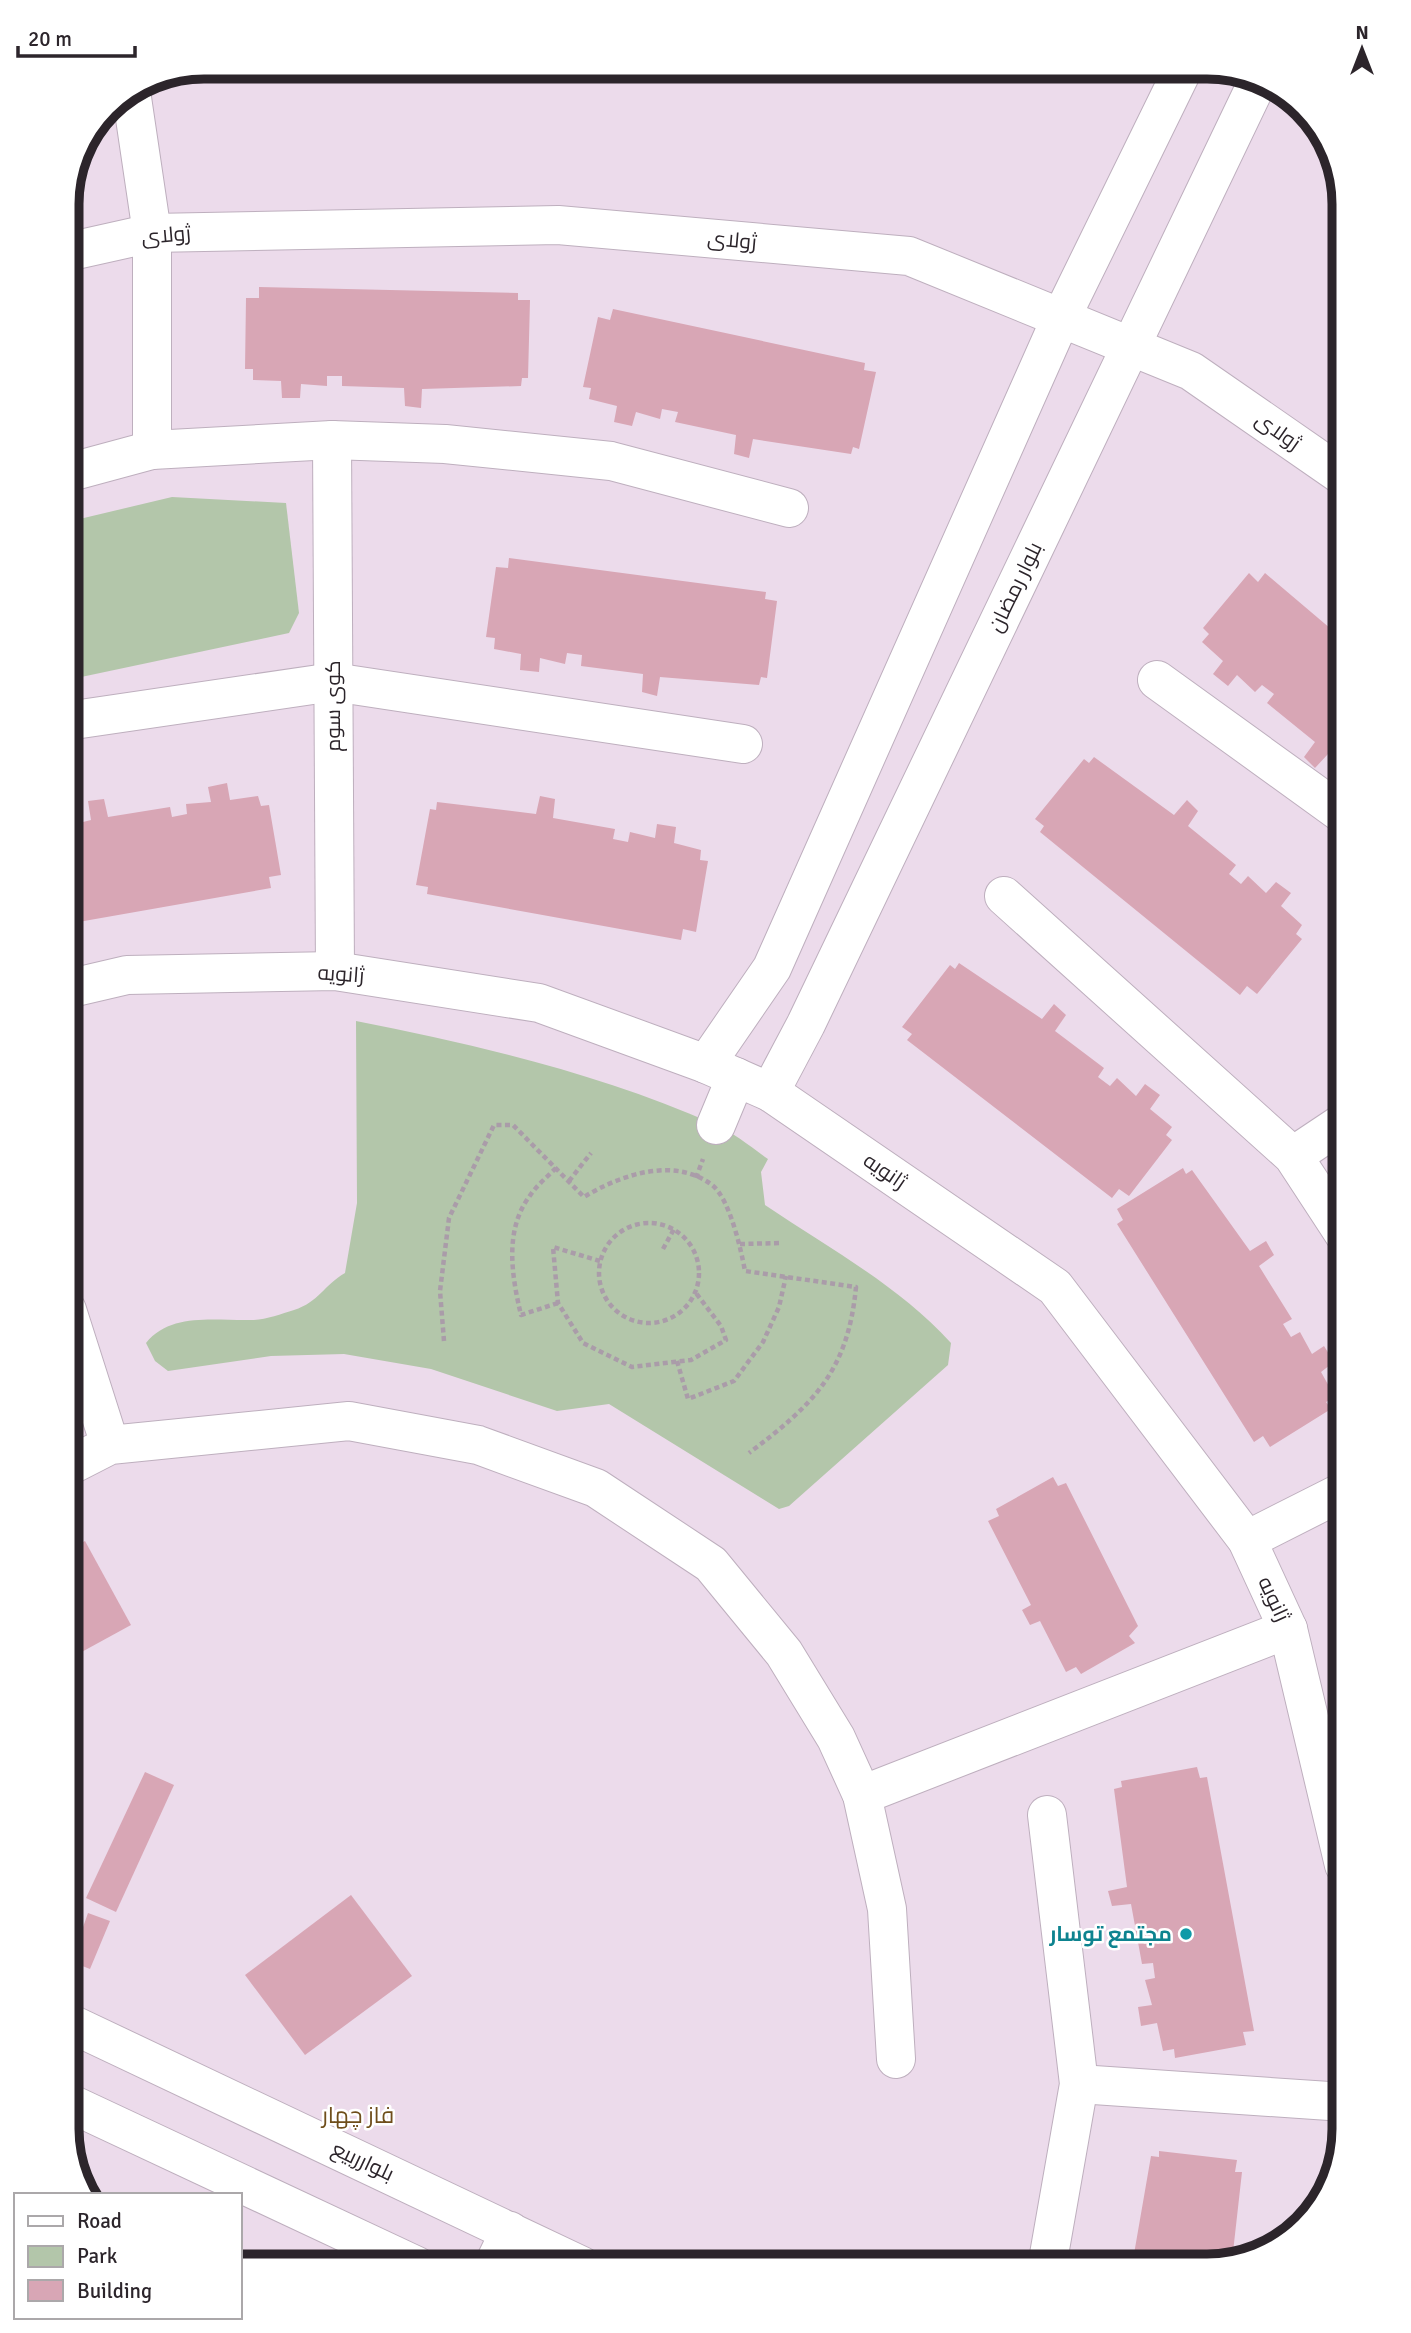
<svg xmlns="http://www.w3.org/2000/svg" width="1411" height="2333" font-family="Signika,Cairo,sans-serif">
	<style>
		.green { fill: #b3c6aa }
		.building { fill: #d8a6b5 }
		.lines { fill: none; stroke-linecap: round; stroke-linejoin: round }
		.minor-casing { stroke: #beafbe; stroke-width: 40 }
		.path { stroke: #aa9ca9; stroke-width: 4.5; stroke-dasharray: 5 3.5; stroke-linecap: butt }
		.minor { stroke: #fff; stroke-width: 38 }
		.culture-dot { fill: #0f9aa8; stroke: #fff; stroke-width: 2.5 }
		.labels { text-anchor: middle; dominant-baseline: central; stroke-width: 5; stroke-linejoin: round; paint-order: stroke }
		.street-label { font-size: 21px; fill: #2c252b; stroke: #fff }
		.culture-label { font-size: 21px; font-weight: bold; fill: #0d838f; stroke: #fff; text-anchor: end }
		.neighbourhood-label { font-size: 23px; fill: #6f4e1b; stroke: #fff }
		.rim { fill: none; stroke: #2c252b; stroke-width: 9 }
	</style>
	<rect width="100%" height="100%" fill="#ecdbeb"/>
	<g class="green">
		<path d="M172,497L286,503L299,613L289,633L67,680V522Z"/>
		<path d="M356,1021C478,1045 601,1074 714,1124C733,1132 751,1147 768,1159L761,1172L765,1205C830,1249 898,1285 951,1343L948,1365L789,1506L779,1509L609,1404L557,1411L431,1369L344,1354L271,1356L168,1371L155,1361L146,1343C171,1312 215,1321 252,1320C265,1320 281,1314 294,1310C319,1302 324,1285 345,1273L357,1203Z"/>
	</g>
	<g class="building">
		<path d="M259,287L518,293V300H530L528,378H522L521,386L422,389L421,408L405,406L404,388L342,386V376H327V386L301,384L300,398H282L281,381L253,380V369H245L246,298H259Z"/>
		<path d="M613,309L865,363L864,370L876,372L859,449L853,447L851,454L753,439L749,458L734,454L736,435L675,422L678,412L662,409L660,419L636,412L632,426L614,422L617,406L589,399L591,388L583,387L598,317L610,320Z"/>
		<path d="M509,558L766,592L765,599L777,601L767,678L761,677L759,685L660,677L657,696L642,692L643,674L581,666L582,655L567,653L565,664L540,658L539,672L520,670L521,654L494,649L495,638L486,637L496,567L508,568Z"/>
		<path d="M1249,573L1258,582L1265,573L1344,640V766L1328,754L1315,768L1304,757L1315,742L1267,703L1274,694L1262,685L1255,692L1237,675L1228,686L1213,674L1223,661L1202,642L1209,634L1203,628Z"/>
		<path d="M1094,757L1174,815L1187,800L1198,811L1188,826L1236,865L1229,874L1241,884L1248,876L1266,893L1276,882L1291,893L1281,906L1302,925L1296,934L1302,939L1257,994L1247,986L1240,995L1040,832L1044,826L1035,819L1084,759L1089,763Z"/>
		<path d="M227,783L230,800L258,796L261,806L269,805L281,875L269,877L271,888L67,924V826L91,820L88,801L104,799L108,817L170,807L172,817L187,814L186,804L211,802L208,787Z"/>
		<path d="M540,796L555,799L553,818L615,829L613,839L628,842L630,832L655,838L657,824L676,827L674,843L701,850L700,860L708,861L696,932L683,929L681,940L427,894L428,887L416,885L430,809L436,810L437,802L536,814Z"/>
		<path d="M959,963L1042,1019L1054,1004L1066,1015L1055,1031L1104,1068L1098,1077L1110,1086L1117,1078L1136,1096L1145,1084L1160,1095L1150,1109L1172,1127L1166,1135L1172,1140L1129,1196L1119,1189L1112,1198L907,1040L912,1034L902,1027L950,965L955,969Z"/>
		<path d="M1183,1168L1186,1174L1192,1170L1250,1251L1266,1241L1274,1255L1259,1266L1292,1319L1283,1324L1291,1337L1300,1332L1312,1354L1324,1346L1334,1362L1321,1372L1335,1397L1326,1402L1331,1409L1270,1447L1263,1436L1254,1442L1117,1224L1123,1220L1117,1209Z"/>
		<path d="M1053,1477L1058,1486L1066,1483L1138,1626L1129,1636L1135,1643L1081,1674L1076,1667L1066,1672L1040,1621L1030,1625L1022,1610L1031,1605L988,1521L999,1516L996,1509Z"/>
		<path d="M85,1541L131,1625L67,1660V1551Z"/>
		<path d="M1344,1582V1629L1334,1597L1341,1596L1337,1584Z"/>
		<path d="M1197,1767L1200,1778L1207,1777L1254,2031L1243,2032L1246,2045L1175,2058L1174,2049L1163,2051L1157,2023L1141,2026L1138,2007L1152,2005L1145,1980L1155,1978L1153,1963L1142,1964L1131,1904L1112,1906L1108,1891L1127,1887L1114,1789L1122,1787L1121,1781Z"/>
		<path d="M145,1772L174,1785L116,1912L86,1898Z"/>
		<path d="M351,1895L412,1976L305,2055L245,1975Z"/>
		<path d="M88,1913L110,1921L90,1969L67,1960V1932L82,1930Z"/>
		<path d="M1159,2151L1237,2160L1235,2172H1242L1232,2261L1207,2266H1114L1115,2252L1134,2254L1151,2156L1159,2157Z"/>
	</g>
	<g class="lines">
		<g class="minor-casing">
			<g id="minor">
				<path d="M131,91L152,233V450L332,440L445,444L611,461L789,508"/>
				<path d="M67,252L152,233L558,225L909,256L1191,371L1344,477"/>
				<path d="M332,440L335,971"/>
				<path d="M67,473L152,450"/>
				<path d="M1157,680L1344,815"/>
				<path d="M67,721L333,682L743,744"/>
				<path d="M1004,896L1293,1156L1344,1234"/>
				<path d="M67,989L127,975L335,971L539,1003L706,1064L770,1092L1055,1287L1247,1540L1288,1629L1344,1865"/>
				<path d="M706,1064L772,968L1061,318L1184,67"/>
				<path d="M770,1092L806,1024L1258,81"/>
				<path d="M716,1125L736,1077"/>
				<path d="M1293,1156L1344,1122"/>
				<path d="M67,1310L110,1445"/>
				<path d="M67,1467L110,1445L349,1421L478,1445L596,1488L711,1564L784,1653L836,1738L862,1795L887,1909L896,2059"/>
				<path d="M1247,1540L1344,1491"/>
				<path d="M862,1795L1288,1629"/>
				<path d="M67,2022L582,2266"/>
				<path d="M1079,2084L1344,2102"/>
				<path d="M67,2102L417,2266"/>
				<path d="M493,2266L510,2231"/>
				<path d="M1047,2266L1079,2084L1047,1815"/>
			</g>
		</g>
		<g class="path">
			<path d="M556,1168C547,1177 536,1186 529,1197C504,1231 512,1277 521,1315L558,1303"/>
			<path d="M696,1178L703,1159"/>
			<path d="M569,1181L591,1153"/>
			<circle cx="649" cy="1273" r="50"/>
			<path d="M740,1244L782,1243"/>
			<path d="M663,1249L674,1229"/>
			<path d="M600,1261L553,1247L558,1303L583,1343L632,1367L691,1360L726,1340L721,1326L696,1293"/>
			<path d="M444,1341L440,1291L449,1218L494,1125H513L584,1197C620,1175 674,1156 712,1185C730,1199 741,1250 745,1271L856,1287C848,1371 814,1404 749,1453"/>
			<path d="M677,1361L688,1399L734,1381L763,1342L779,1307L786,1276"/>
		</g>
		<use href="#minor" class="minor"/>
	</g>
	<circle class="culture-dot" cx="1186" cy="1934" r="7"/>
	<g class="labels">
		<g class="street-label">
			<text transform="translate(166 235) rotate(-5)">ژولای</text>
			<text transform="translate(732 240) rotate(5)">ژولای</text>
			<text transform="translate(1278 431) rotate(35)">ژولای</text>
			<text transform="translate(1015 587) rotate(-64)">بلوار رمضان</text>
			<text transform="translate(333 706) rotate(-90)">کوی سوم</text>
			<text transform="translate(341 974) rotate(4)">ژانویه</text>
			<text transform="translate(885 1171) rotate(34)">ژانویه</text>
			<text transform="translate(1274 1599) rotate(65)">ژانویه</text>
			<text transform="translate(363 2161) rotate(25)">بلوارربیع</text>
		</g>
		<g class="culture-label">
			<text x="1172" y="1934">مجتمع توسار</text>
		</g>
		<g class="neighbourhood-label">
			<text x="358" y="2115">فاز چهار</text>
		</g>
	</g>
	<path d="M0 0H1411V2333H0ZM204 79H1207A125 125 0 0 1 1332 204V2129A125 125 0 0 1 1207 2254H204A125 125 0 0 1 79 2129V204A125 125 0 0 1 204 79Z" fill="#fff" fill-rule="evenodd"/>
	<path class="rim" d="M204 79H1207A125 125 0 0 1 1332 204V2129A125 125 0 0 1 1207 2254H204A125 125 0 0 1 79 2129V204A125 125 0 0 1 204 79Z"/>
	<rect x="14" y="2193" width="228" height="126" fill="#ffffff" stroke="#aba8aa" stroke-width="2"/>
	<rect x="28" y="2216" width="35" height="10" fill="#ffffff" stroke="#aba8aa" stroke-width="2"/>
	<text x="77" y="2228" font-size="21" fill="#2c252b">Road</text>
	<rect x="28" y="2246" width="35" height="21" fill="#b3c6aa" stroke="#aba8aa" stroke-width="2"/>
	<text x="77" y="2263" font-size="21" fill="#2c252b">Park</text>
	<rect x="28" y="2280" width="35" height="21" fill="#d8a6b5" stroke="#aba8aa" stroke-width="2"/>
	<text x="77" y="2298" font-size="21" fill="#2c252b">Building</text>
	<g transform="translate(1362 49)" stroke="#ffffff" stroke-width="5" paint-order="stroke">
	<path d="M0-5L12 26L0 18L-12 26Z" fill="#2c252b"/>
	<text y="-10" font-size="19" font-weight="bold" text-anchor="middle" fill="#2c252b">N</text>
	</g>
	<path d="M18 46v10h117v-10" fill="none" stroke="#2c252b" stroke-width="3.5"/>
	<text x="28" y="46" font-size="21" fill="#2c252b" stroke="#ffffff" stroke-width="5" paint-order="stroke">20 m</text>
</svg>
